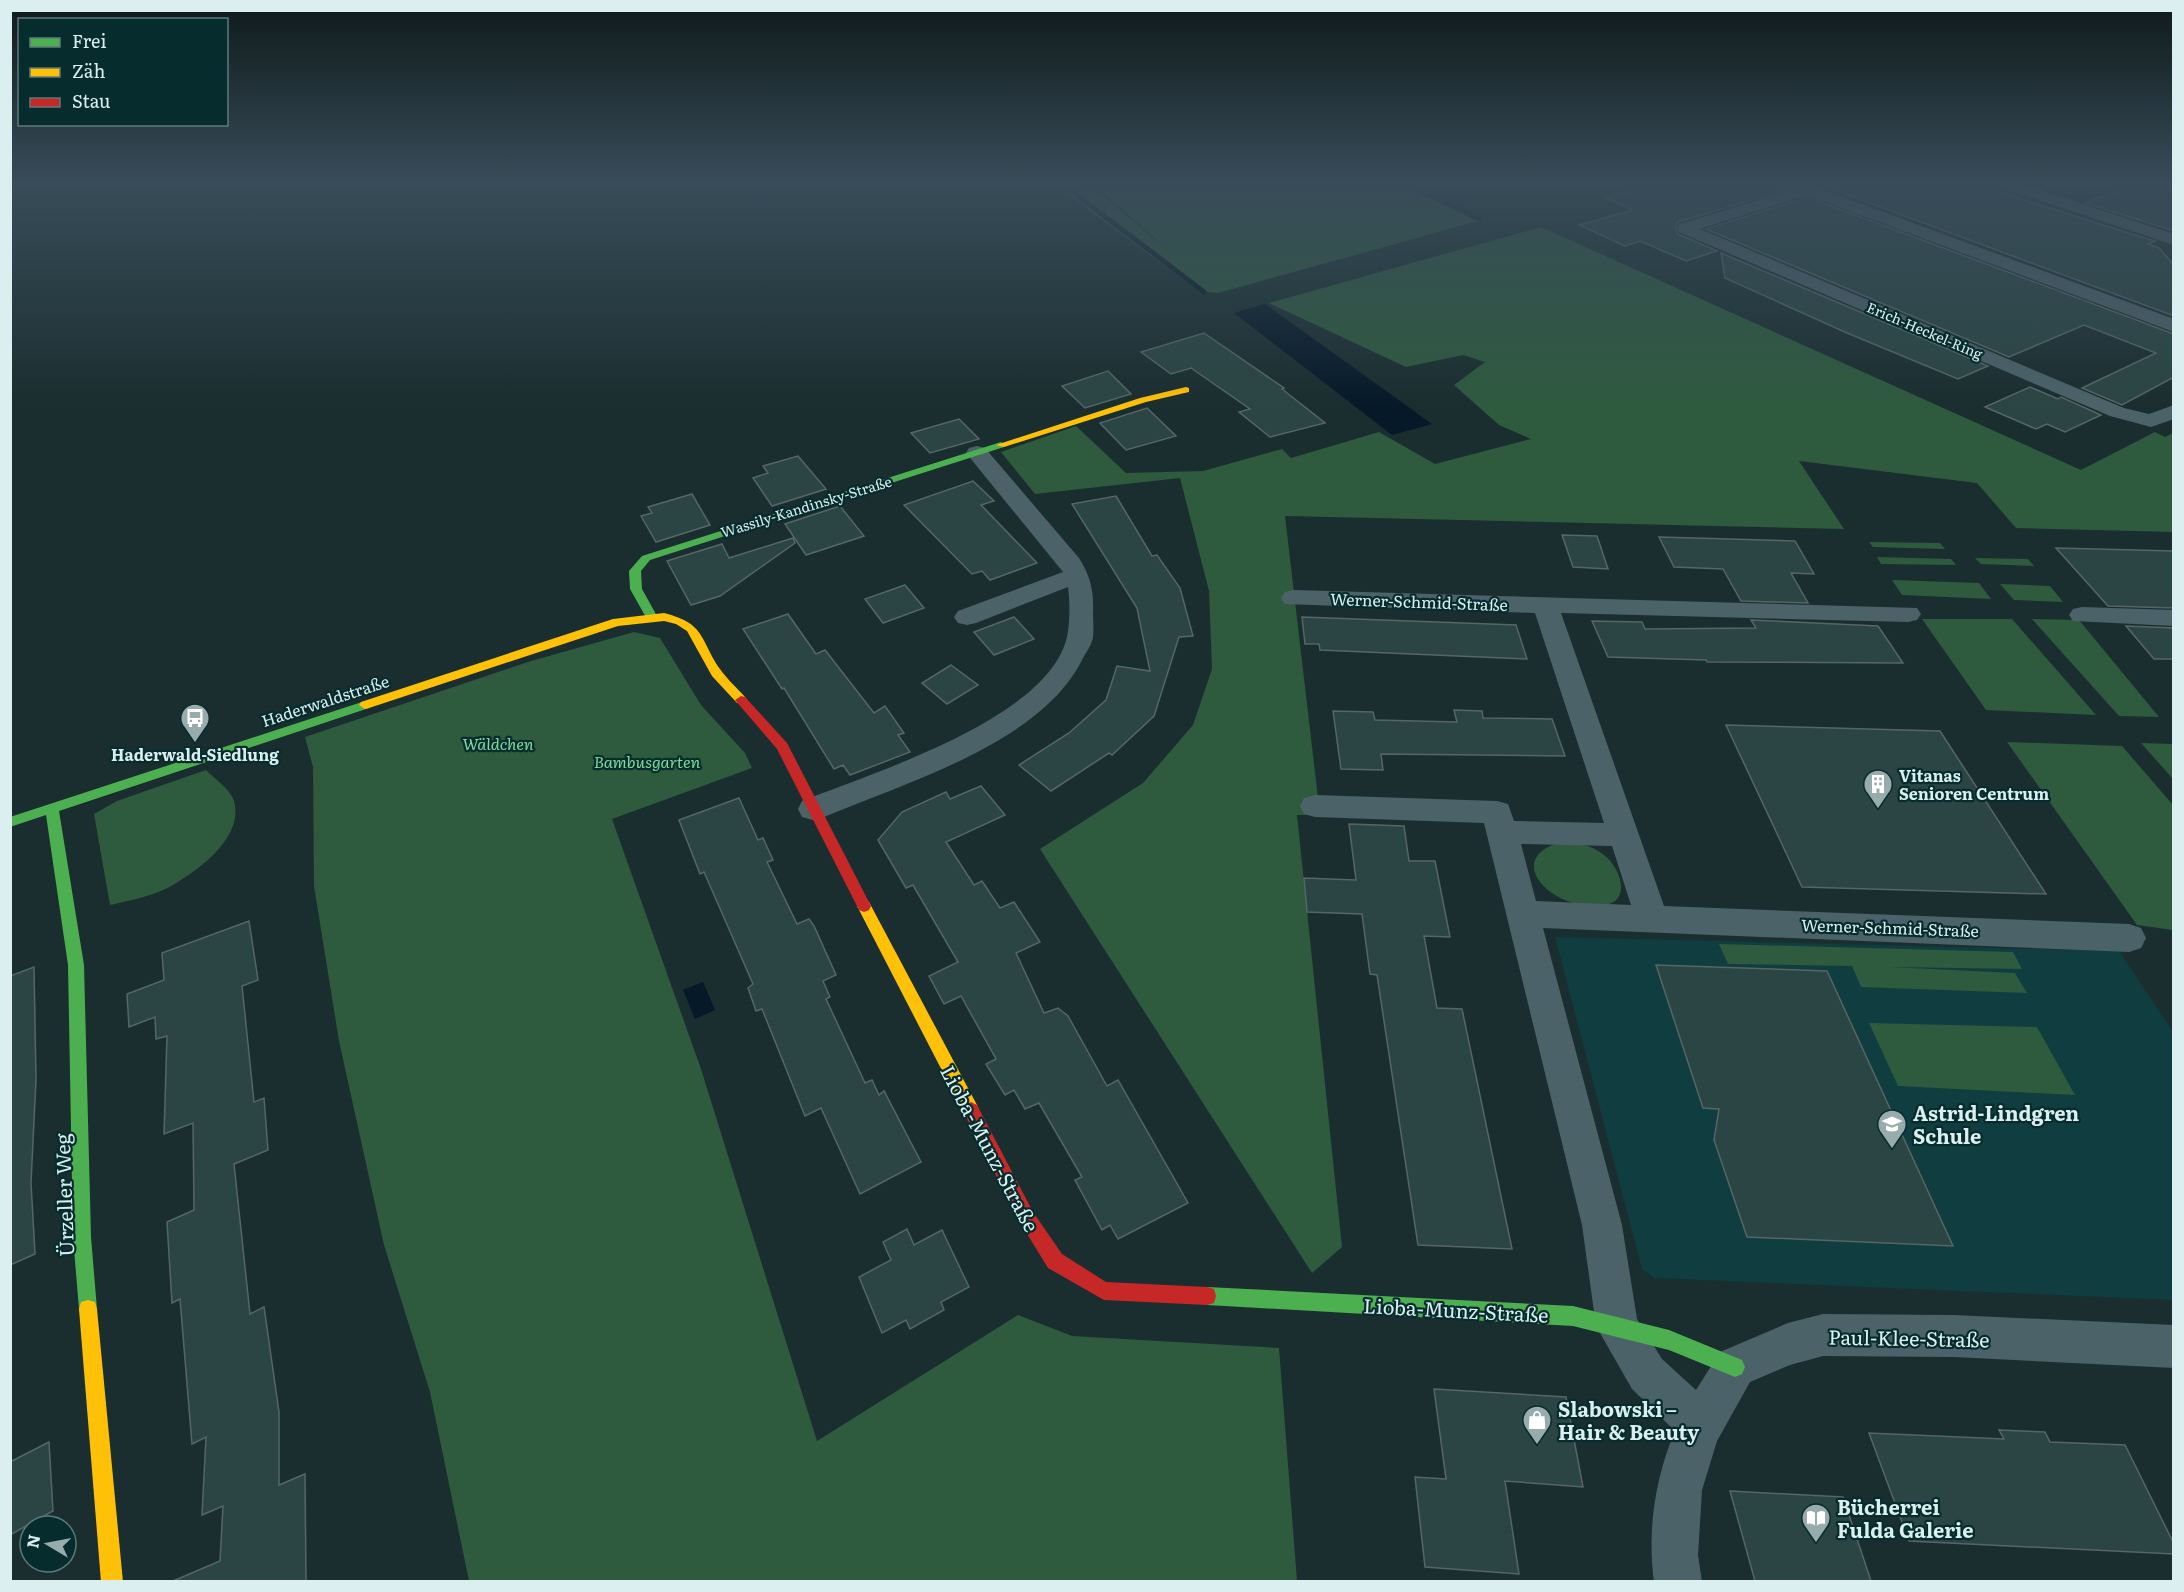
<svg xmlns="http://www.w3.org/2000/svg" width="2184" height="1592" font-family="Literata,serif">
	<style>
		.built { fill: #103d40 }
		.green { fill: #2e5a3e }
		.water { fill: #061928 }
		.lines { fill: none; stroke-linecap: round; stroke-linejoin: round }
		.stream { stroke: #061928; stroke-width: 5 }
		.building { fill: #2a4543; stroke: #566665; stroke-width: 1.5 }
		.street { fill: #4c6269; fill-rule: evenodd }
		.fast { fill: #4caf50; fill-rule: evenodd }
		.slow { fill: #ffc107; fill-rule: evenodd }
		.jam { fill: #c62828; fill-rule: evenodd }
		.labels { text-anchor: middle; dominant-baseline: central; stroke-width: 4.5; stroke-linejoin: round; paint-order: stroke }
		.far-street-label { font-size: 14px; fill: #dceff0; stroke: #062c2e }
		.street-label { font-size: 16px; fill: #dceff0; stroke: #062c2e }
		.park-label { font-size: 16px; font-style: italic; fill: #7cdf9a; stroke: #062c2e }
		.poi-label { font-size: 16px; font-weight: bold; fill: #dceff0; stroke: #062c2e }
		.near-poi-label { font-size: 20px; font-weight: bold; fill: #dceff0; stroke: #062c2e; text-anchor: start }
		.near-street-label { font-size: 20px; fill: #dceff0; stroke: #062c2e }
	</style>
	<rect width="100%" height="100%" fill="#1a2e30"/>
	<path class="built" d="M1555,937L2119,951L2173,1032V1300L1655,1278L1642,1269Z"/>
	<g class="green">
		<path d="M1052,183H1088L1175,256L1092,183H1399L1478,221L1218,293L1199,291Z"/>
		<path d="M1541,227L2081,470L2155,432L2165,437L2173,433V532L2016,528L1977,483L1799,461L1844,529L1285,516L1320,815H1297L1342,1247L1312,1273L1040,849L1143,783L1193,725L1212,669L1209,591L1180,478L1035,494L1001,452L1076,426L1126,473L1203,471L1282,449L1291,458L1379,432L1435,464L1531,439L1499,425L1454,385L1485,362L1463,355L1406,367L1269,303Z"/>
		<path d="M1869,542L1940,543L1945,549L1873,547Z"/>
		<path d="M1877,557L1951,559L1956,565L1881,564Z"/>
		<path d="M1975,558L2028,559L2034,566L1981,564Z"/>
		<path d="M1892,580L1979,583L1991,599L1902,595Z"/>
		<path d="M2000,584L2050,586L2063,602L2014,600Z"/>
		<path d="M1922,619H2012L2096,715L1986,710Z"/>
		<path d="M2032,619L2079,620L2159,717L2119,716Z"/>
		<path d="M634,632L660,638L701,705L745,753L752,768L612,819L701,1069L817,1441L1018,1315L1072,1336L1279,1348L1297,1581H469L430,1392L384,1245L339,1041L314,886L313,767L305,737L531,661Z"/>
		<path d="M2007,742L2122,746L2173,805V930L2137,925Z"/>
		<path d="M2141,743L2173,744V779Z"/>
		<path d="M206,770C214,778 231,790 234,801C244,837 200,869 173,885C155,896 131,900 110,905L94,814L117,801Z"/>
		<path d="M1561,842C1576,842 1592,845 1604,855C1619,866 1633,900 1605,905C1554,914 1500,859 1561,842Z"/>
		<path d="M1719,944L2013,952L2022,969L1890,967L2015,973L2027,993L1861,987L1852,966L1728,964Z"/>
		<path d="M1869,1023L2037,1027L2075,1095L1898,1086Z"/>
	</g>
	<g class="water">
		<path d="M1265,304L1432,424L1392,435L1234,313Z"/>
		<path d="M703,982L715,1010L695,1019L683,990Z"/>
	</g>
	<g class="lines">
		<g class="stream">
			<path d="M1061,183L1204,292"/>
			<path d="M1405,183L1480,219"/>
		</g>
	</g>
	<g class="building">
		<path d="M1661,183H1795L1796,187L1678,222L1675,227L1678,234L1717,251L1686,261L1640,241L1625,246L1579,225L1633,210L1606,198Z"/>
		<path d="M1816,183H1982V187L2155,241L2148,244L2159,248L2174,265V316Z"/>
		<path d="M2139,183H2174V231L2085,203Z"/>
		<path d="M1807,197L2174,334V377L2122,405L2082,388L2156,353L2084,325L2009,357L1706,229Z"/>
		<path d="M1721,253L1988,366L1958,379L1847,333L1725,278Z"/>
		<path d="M1204,333L1284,388L1282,389L1325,423L1270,437L1239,412L1250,409L1191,368L1171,374L1141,352Z"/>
		<path d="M1108,371L1131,394L1085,408L1062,386Z"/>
		<path d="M2030,387L2058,399L2061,397L2101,415L2065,432L2047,424L2036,429L1985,407Z"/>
		<path d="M1147,408L1176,436L1126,450L1100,423Z"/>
		<path d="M959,419L979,439L930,453L911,433Z"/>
		<path d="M798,456L826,489L772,506L753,478L768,473L763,466Z"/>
		<path d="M973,481L994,501L981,505L1037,563L990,580L982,571L972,574L904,505Z"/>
		<path d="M692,494L710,525L656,542L641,516L652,513L648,507Z"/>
		<path d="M1116,496L1152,556L1157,555L1180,588L1193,636L1179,637L1154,716L1112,755L1109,753L1051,791L1019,765L1069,733L1106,700L1117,666L1150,671L1137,608L1072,504Z"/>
		<path d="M840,506L864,536L806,555L785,524Z"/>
		<path d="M1562,535L1597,536L1608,569L1573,567Z"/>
		<path d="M1659,537L1795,541L1814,574L1791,573L1808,603L1741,601L1723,569L1674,567Z"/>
		<path d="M793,538L795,543L720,596L691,605L667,561L722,544L729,558Z"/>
		<path d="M2056,548L2174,551V608L2108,606Z"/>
		<path d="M905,585L924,608L883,623L865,599Z"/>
		<path d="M788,614L816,654L825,650L874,713L885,706L904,733L898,735L910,752L850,775L843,765L834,769L784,688L782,689L743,629Z"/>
		<path d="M1014,617L1034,639L994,655L974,632Z"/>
		<path d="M1302,617L1516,625L1527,659L1320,650L1319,644H1305Z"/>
		<path d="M1751,620L1878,626L1903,663L1707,662L1706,660L1608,657L1592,621L1642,622L1645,629L1756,628Z"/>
		<path d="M2126,626L2174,628V659H2154Z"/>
		<path d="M951,665L978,685L947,704L922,683Z"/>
		<path d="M1454,710L1482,711L1483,718L1552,719L1565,756L1381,754L1383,770L1341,769L1333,711L1373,712L1375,720L1457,722Z"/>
		<path d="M1726,725L1940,731L2046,894L1802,887Z"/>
		<path d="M981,786L1005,815L946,842L974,885L982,881L1000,908L1014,902L1040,942L1016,953L1044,1013L1058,1008L1068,1016L1107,1086L1118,1080L1188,1203L1118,1239L1110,1225L1102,1230L1075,1180L1082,1177L1039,1103L1025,1109L1014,1090L1005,1095L986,1064L996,1059L961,996L944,1004L929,976L958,962L913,885L906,888L878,840L902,812L946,792L950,799Z"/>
		<path d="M739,798L758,840L763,838L773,860L767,862L797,924L809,919L814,926L836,975L823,981L830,997L826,999L865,1083L872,1080L879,1095L884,1091L921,1162L860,1194L821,1108L805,1116L762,1009L756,1011L748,988L753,984L704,872L700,874L679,820Z"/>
		<path d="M1349,824L1404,826L1409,861H1435L1450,937L1424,936L1437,1008L1462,1009L1512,1249L1418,1245L1377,975L1370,974L1362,914L1307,912L1304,878L1356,880Z"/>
		<path d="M249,921L258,980L242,986L254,1102L264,1098L268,1150L234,1164L250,1314L264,1307L279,1412V1485L305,1474L306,1581H173L220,1561L223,1506L202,1515L206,1437L192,1444L180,1299L172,1303L167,1222L194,1210L193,1123L164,1134L167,1036L156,1039L155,1017L129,1027L127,994L164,980L162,953Z"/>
		<path d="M1656,965L1827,971L1953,1246L1747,1237L1714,1140L1719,1109L1703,1108Z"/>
		<path d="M34,967L36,1080L31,1183L35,1254L10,1265V976Z"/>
		<path d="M907,1229L914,1245L942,1230L969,1287L941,1302L944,1310L910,1329L906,1320L882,1333L859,1277L891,1260L883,1242Z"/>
		<path d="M1434,1389L1566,1397L1583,1487L1505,1481L1519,1574L1425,1567L1415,1477L1446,1479Z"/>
		<path d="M1999,1430L2045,1432L2050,1442L2125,1445L2174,1544V1554L1909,1541L1869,1433L2004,1439Z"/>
		<path d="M49,1442L53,1511L10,1535V1462Z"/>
		<path d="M1730,1491L1843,1497L1871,1581H1755Z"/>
	</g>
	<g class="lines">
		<g class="street">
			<path d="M1797,183H1813L1815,187L2174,319V332L1807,195L1700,229L2124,408L2149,414L2174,405V419L2151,427L2110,416L1679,232L1677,228L1679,224L1799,188Z"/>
			<path d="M1994,183H2018L2174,234V245L1997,186Z"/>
			<path d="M977,446L985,448L1079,558C1091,577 1094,592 1093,614C1093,621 1094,630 1093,637C1092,644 1087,651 1083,658C1042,743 907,782 824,817L813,820L802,817L798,809L802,801C872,773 1048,719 1067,637C1070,623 1070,601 1068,587L976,623L967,625L958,623L954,617L958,611L1063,572L966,453L969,448Z"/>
			<path d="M1294,590L1917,608L1921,614L1917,620L1908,622L1561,613L1664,906L2129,924L2141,928L2146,938L2141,948L2129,952L1543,928L1622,1225L1637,1319L1662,1359L1696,1390L1720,1352L1788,1323L1823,1314L1954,1315L2174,1325V1368L1954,1357L1823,1356L1790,1365L1750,1382L1717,1441L1702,1490L1698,1555L1702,1582H1654C1647,1531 1655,1478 1675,1431L1632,1389L1596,1326L1582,1225L1484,823L1315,817L1304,814L1300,806L1304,798L1315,795L1497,801L1508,804L1514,821L1604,823L1535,613L1285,604L1281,598L1285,592ZM1521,844L1612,846L1631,905L1536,901Z"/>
			<path d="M2082,607L2174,610V626L2073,621L2069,615L2073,609Z"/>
		</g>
		<g class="fast">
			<path d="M1001,442L1006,445L1004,447L650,560L641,571L642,589L657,616L655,619H647L630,589L629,571L642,556Z"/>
			<path d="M365,701L369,702L371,705L369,708L59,811L84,965L91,1237L97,1309L95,1316L88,1318L81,1316L79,1309L73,1237L68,965L46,815L10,827V817Z"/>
			<path d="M1207,1287L1573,1306L1669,1330L1742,1360L1745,1367L1742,1374L1735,1377L1669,1350L1573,1326L1207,1305L1200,1303L1198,1296L1200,1289Z"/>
		</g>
		<g class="slow">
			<path d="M1186,387L1189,388V392L1146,402L1004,447L996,445L1140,398Z"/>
			<path d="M664,613C706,624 699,638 720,669C727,679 737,688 745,697L747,700L745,703H737L712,676L687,631L676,624L664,621L618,626L369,708L365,709L359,705L361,702L613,619Z"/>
			<path d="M864,900L869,902L977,1105L979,1110L977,1115L971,1118L965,1115L857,906L859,902Z"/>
			<path d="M88,1300L95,1302L97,1309L123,1582H101L79,1309L81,1302Z"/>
		</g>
		<g class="jam">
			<path d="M741,696L745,697L787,743L871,906L869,910L864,912L859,910L777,749L735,700Z"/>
			<path d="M971,1102L977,1105L1033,1212L1062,1254L1106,1282L1207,1287L1214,1289L1216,1296L1214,1303L1207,1305L1104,1300L1048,1268L1021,1224L965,1115L963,1110L965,1105Z"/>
		</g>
	</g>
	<linearGradient id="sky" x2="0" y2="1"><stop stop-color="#0e191a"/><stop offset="0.45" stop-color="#384c59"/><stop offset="1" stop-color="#384c59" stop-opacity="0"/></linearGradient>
	<rect width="2184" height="406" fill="url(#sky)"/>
	<defs>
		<g id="bus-pin" transform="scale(1.5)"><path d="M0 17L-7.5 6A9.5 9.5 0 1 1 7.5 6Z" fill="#98abad" stroke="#062c2e"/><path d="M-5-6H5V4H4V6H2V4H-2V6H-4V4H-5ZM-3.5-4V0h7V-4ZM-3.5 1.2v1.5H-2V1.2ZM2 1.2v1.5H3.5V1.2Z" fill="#fff"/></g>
		<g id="building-pin" transform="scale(1.5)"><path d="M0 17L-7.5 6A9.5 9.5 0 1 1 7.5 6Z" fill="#98abad" stroke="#062c2e"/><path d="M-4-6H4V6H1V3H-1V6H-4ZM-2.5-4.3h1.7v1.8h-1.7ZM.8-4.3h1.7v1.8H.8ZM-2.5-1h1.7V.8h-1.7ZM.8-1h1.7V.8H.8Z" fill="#fff"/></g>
		<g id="school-pin" transform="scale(1.5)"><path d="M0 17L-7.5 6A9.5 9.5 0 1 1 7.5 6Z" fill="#98abad" stroke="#062c2e"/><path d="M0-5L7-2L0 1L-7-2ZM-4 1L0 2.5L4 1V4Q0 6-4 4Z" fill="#fff"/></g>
		<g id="shop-pin" transform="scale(1.5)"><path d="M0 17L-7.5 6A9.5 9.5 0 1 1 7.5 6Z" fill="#98abad" stroke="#062c2e"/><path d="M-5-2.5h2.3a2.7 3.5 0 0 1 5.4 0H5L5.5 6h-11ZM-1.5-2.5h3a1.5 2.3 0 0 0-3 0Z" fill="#fff"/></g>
		<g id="library-pin" transform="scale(1.5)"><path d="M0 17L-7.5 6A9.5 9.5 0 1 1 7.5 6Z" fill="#98abad" stroke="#062c2e"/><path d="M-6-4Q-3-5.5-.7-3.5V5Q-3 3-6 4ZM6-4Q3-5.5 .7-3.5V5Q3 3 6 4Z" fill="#fff"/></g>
	</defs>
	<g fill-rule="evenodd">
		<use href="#bus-pin" x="195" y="718"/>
		<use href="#building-pin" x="1878" y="784"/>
		<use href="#school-pin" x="1892" y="1124"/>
		<use href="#shop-pin" x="1537" y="1420"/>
		<use href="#library-pin" x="1816" y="1518"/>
	</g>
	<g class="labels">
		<g class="far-street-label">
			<text transform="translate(1925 330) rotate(23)">Erich-Heckel-Ring</text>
			<text transform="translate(806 506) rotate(-17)">Wassily-Kandinsky-Straße</text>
		</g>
		<g class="street-label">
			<text transform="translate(1419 601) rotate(2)">Werner-Schmid-Straße</text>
			<text transform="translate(325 700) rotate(-18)">Haderwaldstraße</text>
			<text transform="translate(1890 927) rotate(2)">Werner-Schmid-Straße</text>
		</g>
		<g class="park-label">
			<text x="498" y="743">Wäldchen</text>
			<text x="647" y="761">Bambusgarten</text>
		</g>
		<g class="poi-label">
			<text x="195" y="754">Haderwald-Siedlung</text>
			<text x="1899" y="775" text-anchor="start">Vitanas<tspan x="1899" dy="18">Senioren Centrum</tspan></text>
		</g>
		<g class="near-poi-label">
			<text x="1913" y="1112">Astrid-Lindgren<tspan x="1913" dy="23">Schule</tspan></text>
			<text x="1558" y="1408">Slabowski –<tspan x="1558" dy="23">Hair &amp; Beauty</tspan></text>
			<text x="1837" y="1506">Bücherrei<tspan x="1837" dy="23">Fulda Galerie</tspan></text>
		</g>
		<g class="near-street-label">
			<text transform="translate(991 1148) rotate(62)">Lioba-Munz-Straße</text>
			<text transform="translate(63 1195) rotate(-92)">Ürzeller Weg</text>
			<text transform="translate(1456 1309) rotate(3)">Lioba-Munz-Straße</text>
			<text transform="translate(1909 1337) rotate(1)">Paul-Klee-Straße</text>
		</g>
	</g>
	<rect width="2184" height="1592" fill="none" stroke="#dceff0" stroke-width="24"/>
	<rect x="18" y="18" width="210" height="108" fill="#062c2e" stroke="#5c7a7c" stroke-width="1.5"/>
	<rect x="30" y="38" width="30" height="9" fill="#4caf50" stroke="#5c7a7c" stroke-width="1.5"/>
	<text x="72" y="48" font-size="18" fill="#dceff0">Frei</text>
	<rect x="30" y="68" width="30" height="9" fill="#ffc107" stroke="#5c7a7c" stroke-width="1.5"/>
	<text x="72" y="78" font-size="18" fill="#dceff0">Zäh</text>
	<rect x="30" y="98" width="30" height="9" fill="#c62828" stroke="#5c7a7c" stroke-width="1.5"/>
	<text x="72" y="108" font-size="18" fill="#dceff0">Stau</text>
	<g transform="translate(48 1544) rotate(280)"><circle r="28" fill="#062c2e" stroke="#5c7a7c" stroke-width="1.5"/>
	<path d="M0-4.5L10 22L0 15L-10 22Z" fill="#98abad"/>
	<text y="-9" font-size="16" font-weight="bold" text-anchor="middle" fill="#dceff0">N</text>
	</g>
</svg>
